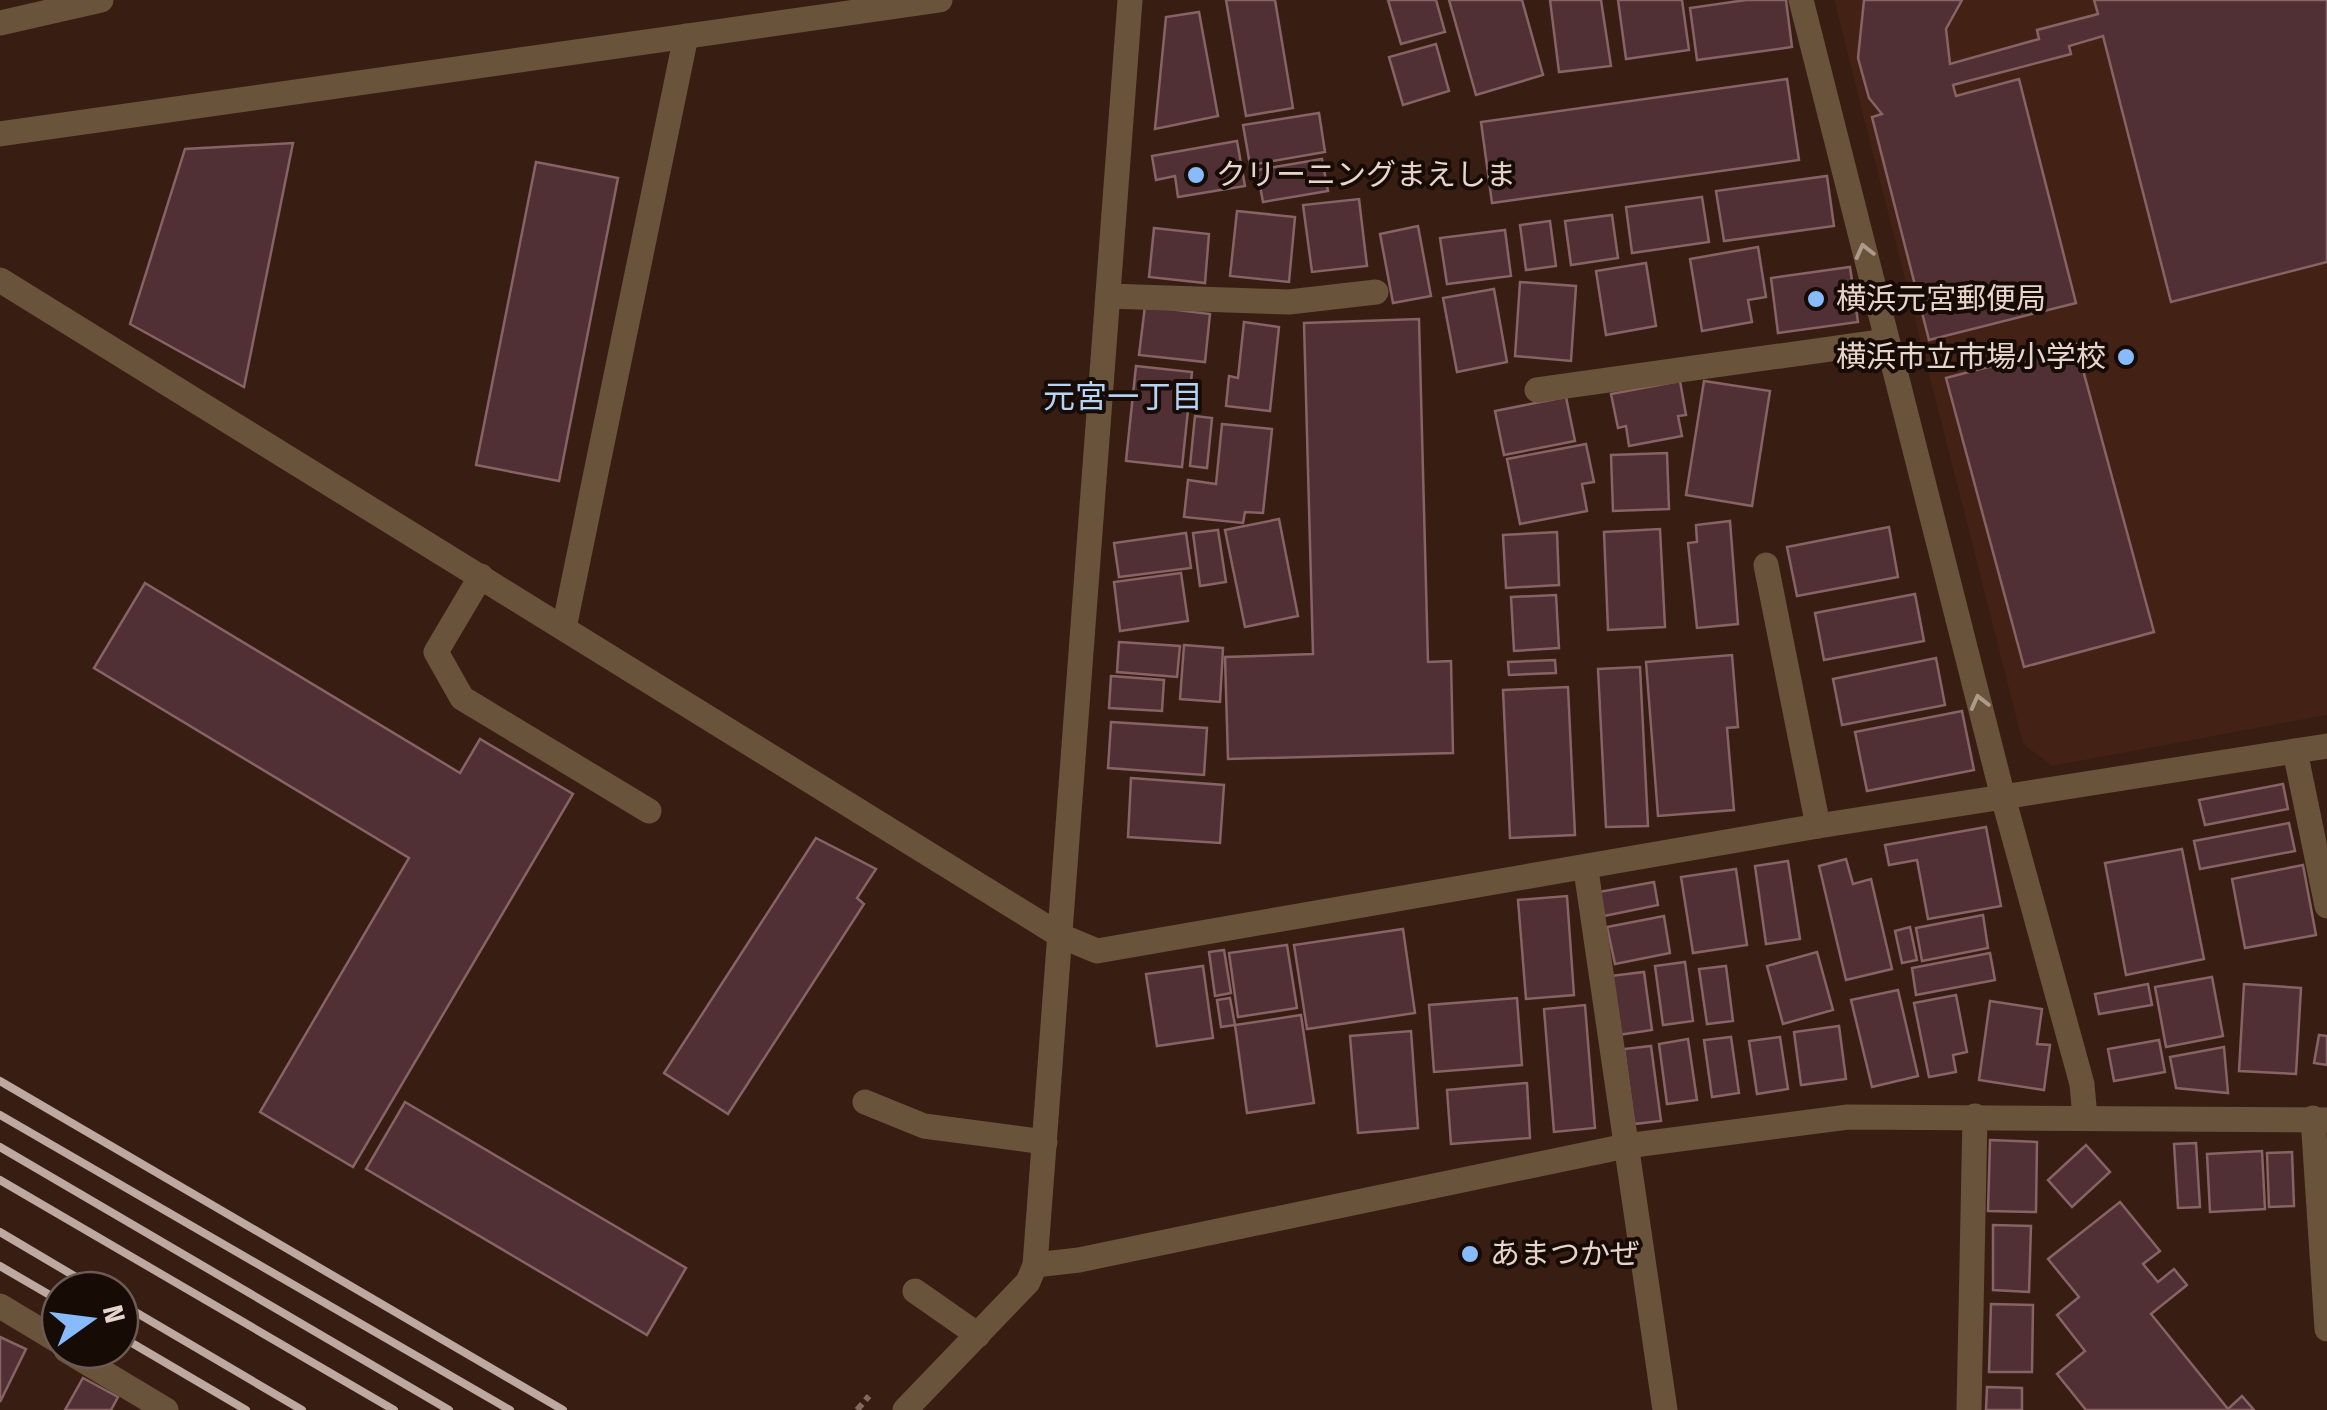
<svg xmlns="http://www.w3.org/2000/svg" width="2327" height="1410" font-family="'Fira Sans Condensed','Noto Sans JP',sans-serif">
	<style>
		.built { fill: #432114 }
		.building { fill: #503034; stroke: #876366; stroke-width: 2.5 }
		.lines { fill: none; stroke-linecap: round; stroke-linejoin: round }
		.path { stroke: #81695f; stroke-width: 6; stroke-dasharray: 8 5; stroke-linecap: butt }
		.minor { stroke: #69533a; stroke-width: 25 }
		.rail { stroke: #bea9a1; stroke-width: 8 }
		.oneway { stroke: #ae9a8a }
		.poi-dot { fill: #87bbfb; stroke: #170b06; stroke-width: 4 }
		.labels { text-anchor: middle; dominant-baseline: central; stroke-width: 8; stroke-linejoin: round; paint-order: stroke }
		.poi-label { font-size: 30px; fill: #e7d4cc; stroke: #170b06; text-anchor: start }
		.neighbourhood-label { font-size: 32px; fill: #b6d3f8; stroke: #170b06 }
	</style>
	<rect width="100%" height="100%" fill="#381d12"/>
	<path class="built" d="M1834,0H2327V715L2052,766L2023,744Z"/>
	<g class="building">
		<path d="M1226,0H1275L1293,108L1246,116Z"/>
		<path d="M1388,0H1436L1445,32L1401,44Z"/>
		<path d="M1449,0H1522L1543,75L1476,95Z"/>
		<path d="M1550,0H1601L1611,66L1559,72Z"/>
		<path d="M1618,0H1682L1689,50L1626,59Z"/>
		<path d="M1746,0H1786L1792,47L1697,60L1690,8Z"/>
		<path d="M1864,0H1962L1946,29L1950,64L2039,39L2037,30L2098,14L2094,0H2327V262L2171,302L2103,36L2069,46L2071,54L1953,85L1956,96L2019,79L2076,303L1929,340L1872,117L1882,114L1869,98L1858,58Z"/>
		<path d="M1199,12L1218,116L1155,129L1166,17Z"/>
		<path d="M1436,44L1449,91L1403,105L1389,57Z"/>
		<path d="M1787,79L1799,160L1492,203L1481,122Z"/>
		<path d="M1319,113L1325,152L1250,165L1243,125Z"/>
		<path d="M1237,141L1245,186L1178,197L1175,176L1156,180L1152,156Z"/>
		<path d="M293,143L244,387L130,324L185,149Z"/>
		<path d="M1322,159L1328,191L1263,202L1257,170Z"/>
		<path d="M536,162L618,178L559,481L476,465Z"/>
		<path d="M1827,176L1834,226L1724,241L1716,191Z"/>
		<path d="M1702,197L1709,242L1632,253L1626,207Z"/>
		<path d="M1359,199L1367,266L1312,272L1303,205Z"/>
		<path d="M1237,211L1295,217L1289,282L1230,276Z"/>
		<path d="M1612,215L1618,258L1571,265L1565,221Z"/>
		<path d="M1550,221L1556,266L1526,270L1520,225Z"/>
		<path d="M1418,226L1431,296L1393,303L1380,234Z"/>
		<path d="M1154,228L1209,234L1205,283L1149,277Z"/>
		<path d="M1505,230L1511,276L1447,284L1440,238Z"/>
		<path d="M1758,247L1766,297L1748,300L1752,322L1702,331L1690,259Z"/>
		<path d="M1646,263L1656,326L1606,335L1596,271Z"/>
		<path d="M1850,267L1858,322L1778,333L1771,278Z"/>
		<path d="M1520,282L1576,286L1571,361L1515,356Z"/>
		<path d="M1494,289L1507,362L1457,372L1443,298Z"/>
		<path d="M1145,306L1210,314L1205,362L1139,355Z"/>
		<path d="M1419,319L1428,662L1451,661L1453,753L1228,759L1225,657L1313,654L1304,323Z"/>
		<path d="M1244,322L1279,327L1270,411L1226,406L1229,376L1238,378Z"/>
		<path d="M2076,344L2154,632L2024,667L1946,378Z"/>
		<path d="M1136,366L1192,372L1182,467L1126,461Z"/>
		<path d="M1680,381L1686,415L1678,416L1682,436L1629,446L1626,426L1618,428L1611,394Z"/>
		<path d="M1704,381L1770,391L1752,506L1686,495Z"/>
		<path d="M1566,397L1575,441L1504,455L1495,411Z"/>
		<path d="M1195,416L1212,418L1207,468L1190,466Z"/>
		<path d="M1222,424L1272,429L1263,513L1245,512L1243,523L1184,517L1188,480L1216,484Z"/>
		<path d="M1586,444L1594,482L1582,484L1587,511L1520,524L1507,459Z"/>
		<path d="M1667,453L1669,509L1613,511L1611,455Z"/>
		<path d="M1279,519L1298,616L1245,627L1225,530Z"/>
		<path d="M1730,521L1738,624L1697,628L1688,543L1697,542L1696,525Z"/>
		<path d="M1889,527L1898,577L1797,596L1787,547Z"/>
		<path d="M1660,529L1665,627L1608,630L1604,532Z"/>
		<path d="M1218,530L1226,582L1200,586L1193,533Z"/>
		<path d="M1557,532L1559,585L1506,588L1503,535Z"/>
		<path d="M1186,533L1191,568L1119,577L1114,543Z"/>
		<path d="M1181,573L1188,621L1120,631L1114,582Z"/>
		<path d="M145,583L460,773L480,739L573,794L353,1167L260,1112L409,858L94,668Z"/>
		<path d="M1915,594L1924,641L1824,660L1815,613Z"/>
		<path d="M1556,595L1559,648L1514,651L1511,597Z"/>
		<path d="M1119,642L1180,646L1177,677L1117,672Z"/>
		<path d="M1184,645L1223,648L1220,702L1180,699Z"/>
		<path d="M1732,655L1738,727L1727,728L1734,810L1658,816L1646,662Z"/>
		<path d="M1936,658L1945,705L1842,725L1833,679Z"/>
		<path d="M1555,660L1556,673L1509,675L1508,662Z"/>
		<path d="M1640,667L1648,826L1606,827L1598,669Z"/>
		<path d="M1111,676L1164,680L1162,711L1109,708Z"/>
		<path d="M1568,687L1575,835L1510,838L1503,690Z"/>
		<path d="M1962,711L1974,770L1867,791L1855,732Z"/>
		<path d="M1111,722L1207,728L1204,775L1108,768Z"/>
		<path d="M1131,778L1224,785L1220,843L1128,837Z"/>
		<path d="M2283,784L2288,809L2205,825L2199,800Z"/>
		<path d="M2289,823L2295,851L2200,869L2194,841Z"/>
		<path d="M1986,827L2001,906L1928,919L1917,860L1889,865L1885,845Z"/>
		<path d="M816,838L876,869L857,898L864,904L728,1114L664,1073Z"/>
		<path d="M2182,849L2204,959L2126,975L2105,863Z"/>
		<path d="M1846,859L1853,884L1871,879L1892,969L1846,980L1819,866Z"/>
		<path d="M1788,861L1800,939L1766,944L1755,866Z"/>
		<path d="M2303,865L2316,935L2245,948L2232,879Z"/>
		<path d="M1736,869L1747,945L1693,953L1681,877Z"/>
		<path d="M1654,882L1658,905L1604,916L1599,892Z"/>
		<path d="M1567,896L1574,995L1526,999L1518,900Z"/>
		<path d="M1983,915L1988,948L1922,961L1916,928Z"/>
		<path d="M1664,916L1670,953L1615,964L1607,927Z"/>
		<path d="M1910,927L1917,960L1902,963L1895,931Z"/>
		<path d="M1403,929L1415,1013L1307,1029L1294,945Z"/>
		<path d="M1287,945L1297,1008L1238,1017L1229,953Z"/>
		<path d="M1224,950L1231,993L1215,996L1209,952Z"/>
		<path d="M1817,952L1833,1010L1783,1024L1767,966Z"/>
		<path d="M1990,953L1995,980L1916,995L1912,968Z"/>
		<path d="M1685,962L1693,1021L1663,1025L1655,966Z"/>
		<path d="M1203,966L1213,1038L1157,1046L1146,974Z"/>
		<path d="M1726,966L1733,1021L1707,1024L1699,969Z"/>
		<path d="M1644,972L1652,1030L1618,1035L1610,976Z"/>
		<path d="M2212,977L2223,1036L2166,1047L2155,987Z"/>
		<path d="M2148,984L2152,1005L2099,1014L2095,994Z"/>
		<path d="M2244,984L2301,988L2296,1074L2239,1071Z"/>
		<path d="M1898,990L1918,1076L1872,1087L1851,1000Z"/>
		<path d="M1956,995L1967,1052L1953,1055L1956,1072L1929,1077L1914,1003Z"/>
		<path d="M1230,998L1235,1025L1221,1027L1217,1000Z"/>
		<path d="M1517,998L1522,1065L1434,1072L1429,1005Z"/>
		<path d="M1990,1001L2042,1009L2037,1044L2050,1045L2044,1090L1979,1080Z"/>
		<path d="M1585,1005L1595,1128L1554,1132L1544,1009Z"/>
		<path d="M1301,1015L1314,1103L1247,1113L1235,1025Z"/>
		<path d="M1839,1026L1846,1079L1801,1085L1794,1032Z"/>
		<path d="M1411,1031L1418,1128L1358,1133L1350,1036Z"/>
		<path d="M2319,1035L2327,1036V1065L2314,1063Z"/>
		<path d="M1731,1037L1739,1093L1712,1097L1704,1040Z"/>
		<path d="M1780,1037L1788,1089L1757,1094L1749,1041Z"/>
		<path d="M1688,1039L1697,1100L1667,1104L1659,1044Z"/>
		<path d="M2159,1040L2165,1072L2114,1081L2108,1049Z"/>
		<path d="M1651,1046L1661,1121L1634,1124L1624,1049Z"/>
		<path d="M2224,1047L2228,1093L2176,1088L2170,1057Z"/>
		<path d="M1527,1083L1530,1138L1451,1144L1447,1090Z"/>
		<path d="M405,1102L686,1268L647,1335L366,1169Z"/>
		<path d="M1990,1140L2037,1142L2036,1212L1988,1211Z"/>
		<path d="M2196,1143L2200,1207L2178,1208L2174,1144Z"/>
		<path d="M2086,1145L2110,1172L2072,1207L2048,1180Z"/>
		<path d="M2262,1151L2265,1209L2210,1212L2207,1154Z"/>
		<path d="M2292,1152L2294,1206L2269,1207L2267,1153Z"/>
		<path d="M2120,1202L2160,1251L2143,1264L2158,1282L2174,1269L2187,1285L2151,1314L2228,1409L2242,1396L2254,1410H2086L2057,1374L2085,1351L2057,1315L2079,1297L2048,1259Z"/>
		<path d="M1993,1225L2031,1226L2029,1292L1993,1290Z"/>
		<path d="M1991,1304L2033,1305L2032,1372H1989Z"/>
		<path d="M0,1337L26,1349L0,1402Z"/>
		<path d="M83,1378L118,1397L111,1410H65Z"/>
		<path d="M1987,1387L2022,1388V1410H1986Z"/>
	</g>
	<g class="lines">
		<path class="path" d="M857,1410L869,1396"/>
		<g class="minor">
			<path d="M1801,0L2003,797L2082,1084L2085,1118"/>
			<path d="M0,23L101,0"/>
			<path d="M0,134L940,0"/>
			<path d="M0,280L1061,936L1097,951L1818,826L2327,746"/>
			<path d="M1108,296L1289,302L1376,292"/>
			<path d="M1537,390L1887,341"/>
			<path d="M1766,565L1818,826"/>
			<path d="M481,576L436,652L462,698L649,811"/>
			<path d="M564,628L686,36"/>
			<path d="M2295,751L2327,906"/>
			<path d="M1586,870L1665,1410"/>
			<path d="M865,1102L924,1126L1045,1142"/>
			<path d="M2313,1118L2327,1329"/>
			<path d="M1035,1265L1079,1260L1626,1146L1848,1117L2327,1120"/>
			<path d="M915,1291L978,1335"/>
			<path d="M0,1306L60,1342"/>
			<path d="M66,1350L166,1410"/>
			<path d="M905,1410L1028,1282L1035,1265L1130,0"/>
			<path d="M1969,1410L1975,1116"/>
		</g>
		<g class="rail">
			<path d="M0,1081L563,1410"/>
			<path d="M0,1115L510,1410"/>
			<path d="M0,1147L449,1410"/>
			<path d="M0,1180L394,1410"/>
			<path d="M0,1232L98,1290"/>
			<path d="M0,1266L60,1301"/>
			<path d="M120,1303L302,1410"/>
			<path d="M120,1336L246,1410"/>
		</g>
	</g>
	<defs><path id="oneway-chevron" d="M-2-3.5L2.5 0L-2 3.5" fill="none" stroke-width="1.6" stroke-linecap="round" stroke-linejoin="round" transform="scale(2.5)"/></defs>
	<g class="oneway">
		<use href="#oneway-chevron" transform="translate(1864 251) rotate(-104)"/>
		<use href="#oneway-chevron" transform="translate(1979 702) rotate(-104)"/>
	</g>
	<g class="poi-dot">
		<circle cx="1196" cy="175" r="10"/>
		<circle cx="1816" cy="299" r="10"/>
		<circle cx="2126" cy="357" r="10"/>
		<circle cx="1470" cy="1254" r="10"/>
	</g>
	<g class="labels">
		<g class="poi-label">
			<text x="1216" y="175">クリーニングまえしま</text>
			<text x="1836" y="299">横浜元宮郵便局</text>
			<text x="2106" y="357" text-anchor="end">横浜市立市場小学校</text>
			<text x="1490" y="1254">あまつかぜ</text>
		</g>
		<g class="neighbourhood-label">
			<text x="1123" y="397">元宮一丁目</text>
		</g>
	</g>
	<g transform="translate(90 1320) rotate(76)"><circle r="48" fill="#170b06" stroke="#6a5b55" stroke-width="2.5"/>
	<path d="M0-8L18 38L0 25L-18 38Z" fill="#87bbfb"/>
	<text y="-15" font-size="28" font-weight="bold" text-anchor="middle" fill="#e7d4cc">N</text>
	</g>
</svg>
